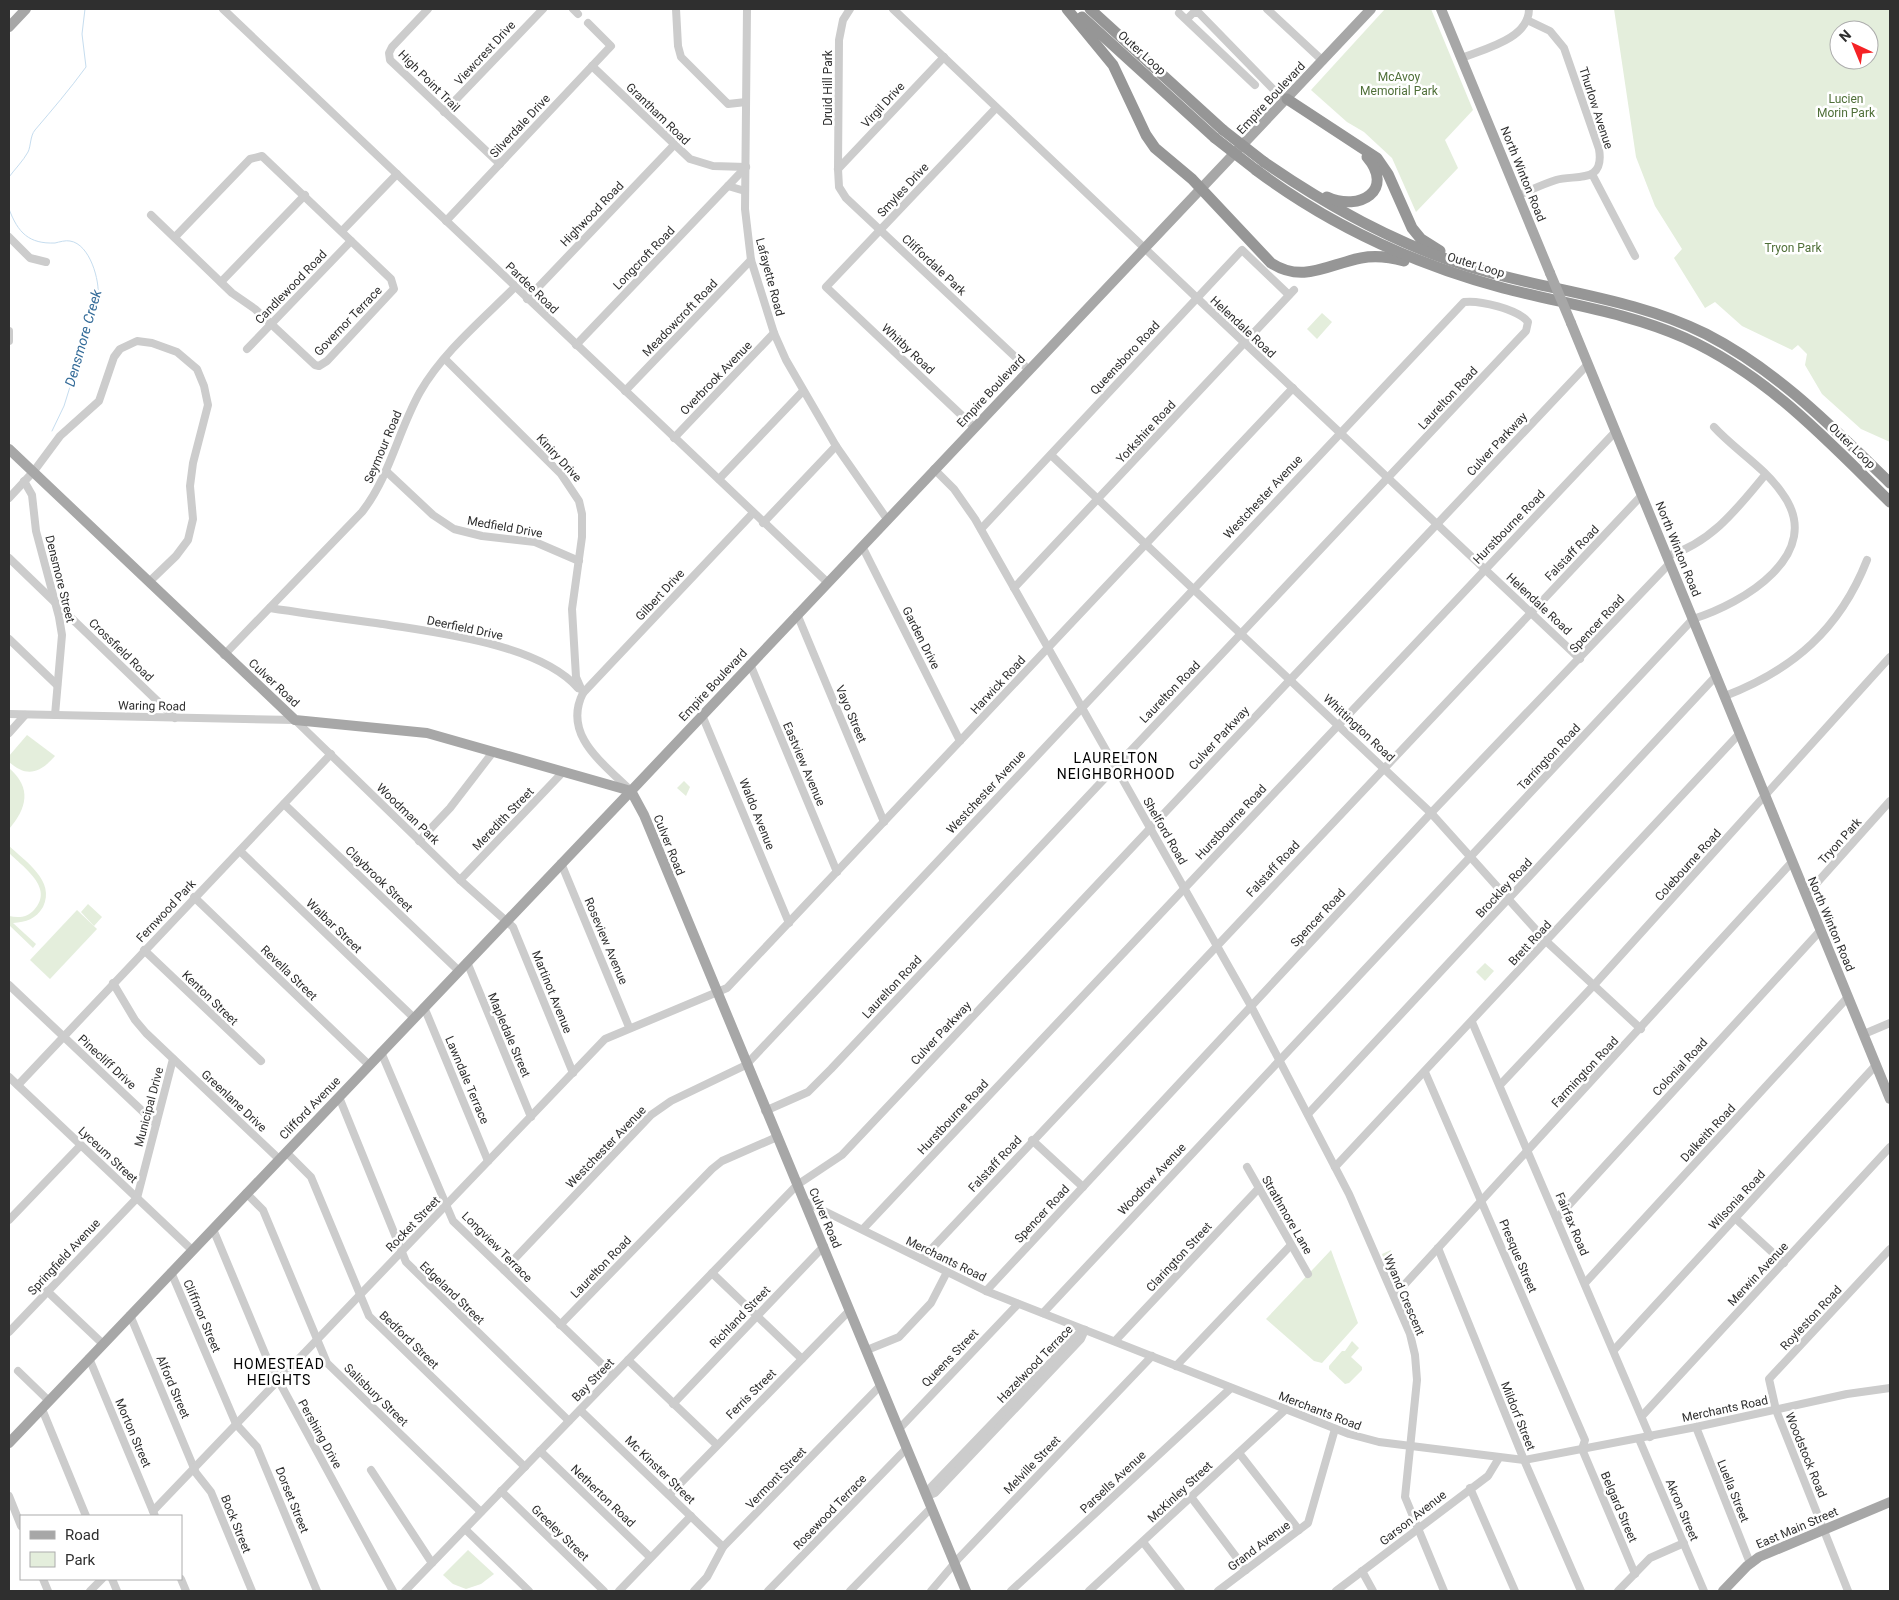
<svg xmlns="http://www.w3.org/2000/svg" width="1899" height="1600" font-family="Roboto,sans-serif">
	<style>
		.green { fill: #e4eedc; fill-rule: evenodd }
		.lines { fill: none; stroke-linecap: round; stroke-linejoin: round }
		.stream { stroke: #c6ddef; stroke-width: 1 }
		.minor { stroke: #ccc; stroke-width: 8 }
		.major { stroke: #a7a7a7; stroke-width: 10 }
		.highway { stroke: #969696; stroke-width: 11 }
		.major-bridge { stroke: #a7a7a7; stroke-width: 10 }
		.highway-bridge { stroke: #969696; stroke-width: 11 }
		.labels { text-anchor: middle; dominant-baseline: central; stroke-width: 5; stroke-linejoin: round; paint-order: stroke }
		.street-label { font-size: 12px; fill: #2f2f2f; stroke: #fff }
		.park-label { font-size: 12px; fill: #4f6f38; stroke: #fff }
		.water-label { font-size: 14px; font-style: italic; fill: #356c99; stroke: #fff }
		.neighbourhood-label { font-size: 14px; letter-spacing: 1px; fill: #000; stroke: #fff }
	</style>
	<rect width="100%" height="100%" fill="#fff"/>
	<g class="green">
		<path d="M1385,9H1431L1473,110L1445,140L1458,168L1416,212L1392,158L1364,132L1347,122L1311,90Z"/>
		<path d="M1614,9H1890V442L1861,429L1822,394L1805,365L1807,354L1798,345L1792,350L1742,326L1715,302L1705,308L1674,258L1682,249L1655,206L1636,157ZM1839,30H1869V60H1839Z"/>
		<path d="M1322,313L1332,322L1317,339L1307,329Z"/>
		<path d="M27,735L55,756C40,773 27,778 9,762V756Z"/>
		<path d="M9,768C32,788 27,808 9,829Z"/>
		<path d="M684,781L690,787L686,796L677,788Z"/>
		<path d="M9,846C25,861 56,881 43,907C36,919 26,922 13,923L36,944L33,948L9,925V916C18,918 27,918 34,910C55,888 23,867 9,853Z"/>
		<path d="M88,904L102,917L94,926L81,912Z"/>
		<path d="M77,910L97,929L50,979L30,960Z"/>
		<path d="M1485,963L1494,971L1485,981L1476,972Z"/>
		<path d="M1331,1250L1358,1323L1322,1363L1314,1361L1266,1319Z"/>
		<path d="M1391,1250L1393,1261L1386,1265L1382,1254Z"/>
		<path d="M1352,1341L1359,1348L1351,1357L1362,1367V1370L1349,1383L1345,1384L1329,1369V1366L1342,1351H1345Z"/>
		<path d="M468,1550L494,1574L481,1584L466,1589L453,1584L443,1575Z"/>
	</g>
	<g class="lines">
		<g class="stream">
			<path d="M9,177C15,169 23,161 28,152C31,146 30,136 35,130C52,110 70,89 86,67L82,34L85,9"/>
			<path d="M9,209C18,233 29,244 55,243C59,242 66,240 70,241C90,244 100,281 98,297L64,406L52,431"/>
		</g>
		<g class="minor">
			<path d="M223,9L827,582"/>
			<path d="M428,9L392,47L389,53L390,60L500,164"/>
			<path d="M573,9L578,14"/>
			<path d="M676,9L678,46L681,57L728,104L746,102"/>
			<path d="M747,9L745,209L751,260L774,333L786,360L836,446L887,519"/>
			<path d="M850,9L843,20L839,40L838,169L839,187L846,198L1028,369"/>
			<path d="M893,9L1197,298L1580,659"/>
			<path d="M1267,9L1323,61"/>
			<path d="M1179,13L1255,85"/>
			<path d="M1187,19L1193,13H1199L1273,89L1287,99"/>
			<path d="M1462,58C1484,49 1529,39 1529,9"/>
			<path d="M592,66L690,159L713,166L746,167"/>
			<path d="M444,112L543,9"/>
			<path d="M838,169L944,57"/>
			<path d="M1592,174L1635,256"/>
			<path d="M728,186L745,191"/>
			<path d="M1519,195C1531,190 1543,184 1556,180C1575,174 1605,185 1599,149L1564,48L1550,31L1527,20"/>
			<path d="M151,215L232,293L255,309L315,365L319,366L327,361L394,289L391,279L262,156L250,159L175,237"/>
			<path d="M446,221L611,46L588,23"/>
			<path d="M342,231L397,174"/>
			<path d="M9,237L30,258L46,262"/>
			<path d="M221,282L305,195"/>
			<path d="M527,299L674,145"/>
			<path d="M9,331V341"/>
			<path d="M576,345L746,167"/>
			<path d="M247,349L351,241"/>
			<path d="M445,359L561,474L579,501L582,514V537L572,609L576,677L583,693"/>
			<path d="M625,391L751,260"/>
			<path d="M974,427L826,287L996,108"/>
			<path d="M674,438L774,333"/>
			<path d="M1051,455L1431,813L1547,942L1641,1029"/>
			<path d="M934,469L954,489L975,519L1251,1006L1349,1194L1410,1334L1415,1355L1417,1380L1405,1497L1444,1591"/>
			<path d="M386,471L433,515L454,529L482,536L535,542L579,561"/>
			<path d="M719,479L803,391"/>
			<path d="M24,481L32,495L36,531L59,617L62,635L55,715"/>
			<path d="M9,498L34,471L60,436L99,401L114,357L120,349L137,341L152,343L177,352L197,369L204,386L208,405L193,463L190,486L193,519L188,540L176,556L149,582"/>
			<path d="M763,523L836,446"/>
			<path d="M981,529L1242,250L1289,295"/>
			<path d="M862,546L960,741"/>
			<path d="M1667,556C1711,543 1737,509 1765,475"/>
			<path d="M9,558L175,718"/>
			<path d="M1014,588L1294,290"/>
			<path d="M270,608C308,614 346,619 383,624C439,633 539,644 578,688"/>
			<path d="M797,614L884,822"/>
			<path d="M9,639L57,685"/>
			<path d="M224,655L362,512C390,476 398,431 420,392C443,352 483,319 515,287"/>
			<path d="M750,664L837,872"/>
			<path d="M1725,696C1793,670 1840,629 1867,560"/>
			<path d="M9,714L295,720L460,880L513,927L573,1073"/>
			<path d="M702,715L789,923"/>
			<path d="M9,733L25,715"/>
			<path d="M630,790C603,763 562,735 583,693L753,513"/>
			<path d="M284,804L459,971"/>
			<path d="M419,841L450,808L493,752"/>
			<path d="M240,851L414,1018"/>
			<path d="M561,863L629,1027"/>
			<path d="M460,880L562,773"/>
			<path d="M1806,895L1890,801"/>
			<path d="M194,897L369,1065"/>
			<path d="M144,950L261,1061"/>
			<path d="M467,962L531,1117"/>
			<path d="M113,983L135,1020L146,1033L279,1159"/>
			<path d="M9,985L156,1124"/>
			<path d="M424,1007L488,1161"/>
			<path d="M1472,1022L1650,1437"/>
			<path d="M1864,1034L1890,1023"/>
			<path d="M381,1052L453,1221L613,1375"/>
			<path d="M1425,1072L1585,1440L1582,1449L1635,1574"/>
			<path d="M9,1077L192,1250"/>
			<path d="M18,1085L331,754"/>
			<path d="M1500,1085L1594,985L1890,657"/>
			<path d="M339,1097L406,1262L569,1421"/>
			<path d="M1308,1114L1716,676"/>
			<path d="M1032,1140L1083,1187"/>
			<path d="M286,1152L311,1177L369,1316L525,1467"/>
			<path d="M1247,1167L1308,1274"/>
			<path d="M1335,1167L1740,733"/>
			<path d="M246,1193L263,1210L327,1363L481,1512"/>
			<path d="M806,1202L986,1291L1349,1434L1379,1442L1524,1460L1696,1427L1847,1394L1890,1388"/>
			<path d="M1557,1218L1820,931"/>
			<path d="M1735,1218L1784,1263"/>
			<path d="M9,1220L81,1145"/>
			<path d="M213,1229L269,1363L393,1591"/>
			<path d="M863,1229L1616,431"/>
			<path d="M1438,1248L1524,1460L1581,1591"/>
			<path d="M922,1259L1642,495"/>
			<path d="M504,1270L651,1115L671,1101L746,1065L1464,302C1479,300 1518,309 1528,322L1526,331L831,1069L808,1092L765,1111"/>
			<path d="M171,1272L236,1424L257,1447L317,1591"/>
			<path d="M712,1273L802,1359"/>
			<path d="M1585,1283L1848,997"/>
			<path d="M47,1291L103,1344"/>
			<path d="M986,1291L1431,813L1670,563"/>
			<path d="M1394,1296L1792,862"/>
			<path d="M1043,1313L1693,619C1742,604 1827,554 1782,493C1764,467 1735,450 1714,427"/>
			<path d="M130,1315L196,1473L211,1492L252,1591"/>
			<path d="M560,1325L712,1169L722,1161L777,1137"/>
			<path d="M9,1332L137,1198L173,1059"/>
			<path d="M1115,1341L1259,1188"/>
			<path d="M867,1350L899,1337L931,1303L947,1272"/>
			<path d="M1614,1350L1876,1065"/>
			<path d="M89,1358L155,1516"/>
			<path d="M628,1360L717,1445"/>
			<path d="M1176,1366L1291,1245"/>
			<path d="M18,1371L49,1401"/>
			<path d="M673,1404L824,1246"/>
			<path d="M42,1409L86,1516"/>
			<path d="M580,1410L723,1547"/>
			<path d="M1642,1416L1890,1147"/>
			<path d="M1696,1427L1750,1563"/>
			<path d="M899,1429L1018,1304"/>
			<path d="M1639,1439L1704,1591"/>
			<path d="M540,1451L650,1557"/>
			<path d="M1239,1453L1299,1530"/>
			<path d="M371,1470L432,1563"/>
			<path d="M1470,1488L1515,1591"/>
			<path d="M501,1491L604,1591"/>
			<path d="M669,1495L850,1310"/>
			<path d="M9,1496L21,1526"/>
			<path d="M927,1496L935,1493L1081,1339L1085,1330"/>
			<path d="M927,1496L931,1487L1077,1335L1085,1330"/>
			<path d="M1191,1497L1246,1570"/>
			<path d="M153,1511L605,1039L727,988L1293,388"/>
			<path d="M465,1529L529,1591"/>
			<path d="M1143,1542L1181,1591"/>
			<path d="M1362,1571L1373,1591"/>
			<path d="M43,1579L48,1591"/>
			<path d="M112,1579L117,1591"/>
			<path d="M181,1579L186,1591"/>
			<path d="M90,1591L102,1579"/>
			<path d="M405,1591L797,1185L842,1155L1588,364"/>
			<path d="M619,1591L691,1516"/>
			<path d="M694,1591L707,1577L723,1547L881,1385"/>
			<path d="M768,1591L907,1448"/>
			<path d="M850,1591L931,1508"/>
			<path d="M931,1591L959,1558L1152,1356"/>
			<path d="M1011,1591L1231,1388"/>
			<path d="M1089,1591L1285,1410"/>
			<path d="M1218,1591L1308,1523L1335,1429"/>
			<path d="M1336,1591L1488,1476L1499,1458"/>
			<path d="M1618,1591L1650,1558L1684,1543"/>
			<path d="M1848,1591L1776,1410L1769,1379L1890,1249"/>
		</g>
		<g class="major">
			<path d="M1441,9L1550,273"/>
			<path d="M9,27L26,9"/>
			<path d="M1571,323L1890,1099"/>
			<path d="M9,449L295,720L427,733L631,791L644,815L966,1591"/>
			<path d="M9,1443L631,791L1371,9"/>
			<path d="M1723,1591L1747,1566L1759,1557L1890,1502"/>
		</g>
		<g class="highway">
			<path d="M1067,9L1113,65L1146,135L1155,148L1192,179L1271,263C1303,284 1329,264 1361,258C1376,255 1390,257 1404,261"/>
			<path d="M1090,9L1223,130"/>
			<path d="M1082,17L1215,138"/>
			<path d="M1287,99L1377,158L1388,174L1412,228L1421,239L1440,251"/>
			<path d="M1264,162C1332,209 1404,249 1484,271C1558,292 1636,299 1706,334C1778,371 1833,428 1890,483"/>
			<path d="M1256,170C1331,226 1414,264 1503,288C1564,304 1627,312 1685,338C1767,375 1827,440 1890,502"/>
			<path d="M1327,197C1360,212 1395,190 1367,157"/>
		</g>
		<path class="major-bridge" d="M1550,273L1571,323"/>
		<g class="highway-bridge">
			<path d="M1223,130L1264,162"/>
			<path d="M1215,138L1256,170"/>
		</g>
	</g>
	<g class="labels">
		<g class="street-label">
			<text transform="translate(485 53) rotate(-47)">Viewcrest Drive</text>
			<text transform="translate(1142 53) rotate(42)">Outer Loop</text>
			<text transform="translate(429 81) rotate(45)">High Point Trail</text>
			<text transform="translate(828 88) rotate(-90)">Druid Hill Park</text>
			<text transform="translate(1271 98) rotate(-47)">Empire Boulevard</text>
			<text transform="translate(883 105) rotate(-47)">Virgil Drive</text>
			<text transform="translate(1596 108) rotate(72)">Thurlow Avenue</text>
			<text transform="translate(658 114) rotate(44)">Grantham Road</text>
			<text transform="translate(520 126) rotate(-47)">Silverdale Drive</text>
			<text transform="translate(1523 174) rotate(68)">North Winton Road</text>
			<text transform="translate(903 190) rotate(-47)">Smyles Drive</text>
			<text transform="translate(592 214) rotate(-46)">Highwood Road</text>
			<text transform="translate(644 258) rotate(-46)">Longcroft Road</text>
			<text transform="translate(934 265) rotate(43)">Cliffordale Park</text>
			<text transform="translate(1476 265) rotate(17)">Outer Loop</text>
			<text transform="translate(770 277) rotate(75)">Lafayette Road</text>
			<text transform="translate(291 287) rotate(-46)">Candlewood Road</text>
			<text transform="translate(532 288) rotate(44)">Pardee Road</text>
			<text transform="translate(680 318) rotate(-46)">Meadowcroft Road</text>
			<text transform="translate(348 321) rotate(-46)">Governor Terrace</text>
			<text transform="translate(1243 327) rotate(43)">Helendale Road</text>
			<text transform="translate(908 349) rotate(43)">Whitby Road</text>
			<text transform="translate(1125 358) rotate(-47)">Queensboro Road</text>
			<text transform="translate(716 378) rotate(-46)">Overbrook Avenue</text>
			<text transform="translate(991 391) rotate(-47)">Empire Boulevard</text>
			<text transform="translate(1448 398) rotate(-47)">Laurelton Road</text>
			<text transform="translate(1146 432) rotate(-47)">Yorkshire Road</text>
			<text transform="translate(1497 444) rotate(-47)">Culver Parkway</text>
			<text transform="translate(1852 446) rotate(44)">Outer Loop</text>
			<text transform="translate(383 447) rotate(-67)">Seymour Road</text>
			<text transform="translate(559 458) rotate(47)">Kiniry Drive</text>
			<text transform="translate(1263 497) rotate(-47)">Westchester Avenue</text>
			<text transform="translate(505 527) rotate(10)">Medfield Drive</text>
			<text transform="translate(1509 527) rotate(-46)">Hurstbourne Road</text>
			<text transform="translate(1678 549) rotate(68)">North Winton Road</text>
			<text transform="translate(1572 553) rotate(-46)">Falstaff Road</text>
			<text transform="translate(60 579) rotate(76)">Densmore Street</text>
			<text transform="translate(660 595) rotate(-47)">Gilbert Drive</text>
			<text transform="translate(1539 604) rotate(43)">Helendale Road</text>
			<text transform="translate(1597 624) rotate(-47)">Spencer Road</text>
			<text transform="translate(465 628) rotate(12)">Deerfield Drive</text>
			<text transform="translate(921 638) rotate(63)">Garden Drive</text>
			<text transform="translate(121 650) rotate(44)">Crossfield Road</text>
			<text transform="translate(274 683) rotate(43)">Culver Road</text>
			<text transform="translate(713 685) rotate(-47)">Empire Boulevard</text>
			<text transform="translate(998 685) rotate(-47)">Harwick Road</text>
			<text transform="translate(1170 692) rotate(-46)">Laurelton Road</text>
			<text transform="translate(152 706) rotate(1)">Waring Road</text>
			<text transform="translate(851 714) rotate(67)">Vayo Street</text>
			<text transform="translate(1359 728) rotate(43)">Whittington Road</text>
			<text transform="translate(1219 738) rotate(-47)">Culver Parkway</text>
			<text transform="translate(1549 757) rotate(-47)">Tarrington Road</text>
			<text transform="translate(804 764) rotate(67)">Eastview Avenue</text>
			<text transform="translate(986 792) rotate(-47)">Westchester Avenue</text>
			<text transform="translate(408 814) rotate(44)">Woodman Park</text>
			<text transform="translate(757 814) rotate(68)">Waldo Avenue</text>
			<text transform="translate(503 819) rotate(-46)">Meredith Street</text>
			<text transform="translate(1231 822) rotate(-47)">Hurstbourne Road</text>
			<text transform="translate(1165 831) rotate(60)">Shelford Road</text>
			<text transform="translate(1840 841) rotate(-48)">Tryon Park</text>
			<text transform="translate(669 845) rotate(68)">Culver Road</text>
			<text transform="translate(1688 865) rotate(-48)">Colebourne Road</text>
			<text transform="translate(1273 869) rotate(-47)">Falstaff Road</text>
			<text transform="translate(379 879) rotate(44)">Claybrook Street</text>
			<text transform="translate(1504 888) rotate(-47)">Brockley Road</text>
			<text transform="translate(166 911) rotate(-47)">Fernwood Park</text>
			<text transform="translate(1318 918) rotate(-47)">Spencer Road</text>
			<text transform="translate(1831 924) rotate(67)">North Winton Road</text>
			<text transform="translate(334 926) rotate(44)">Walbar Street</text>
			<text transform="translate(606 941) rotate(67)">Roseview Avenue</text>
			<text transform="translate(1530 943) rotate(-47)">Brett Road</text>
			<text transform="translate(289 973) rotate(44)">Revella Street</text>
			<text transform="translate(892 987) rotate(-47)">Laurelton Road</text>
			<text transform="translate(552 992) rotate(68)">Martinot Avenue</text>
			<text transform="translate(210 998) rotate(44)">Kenton Street</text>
			<text transform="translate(941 1033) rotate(-47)">Culver Parkway</text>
			<text transform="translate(509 1035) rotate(67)">Mapledale Street</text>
			<text transform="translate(107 1062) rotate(43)">Pinecliff Drive</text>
			<text transform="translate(1680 1067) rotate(-47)">Colonial Road</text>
			<text transform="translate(1585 1072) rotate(-47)">Farmington Road</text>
			<text transform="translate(467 1080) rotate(67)">Lawndale Terrace</text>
			<text transform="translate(234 1101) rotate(43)">Greenlane Drive</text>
			<text transform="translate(149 1107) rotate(-75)">Municipal Drive</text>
			<text transform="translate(310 1108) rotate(-46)">Clifford Avenue</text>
			<text transform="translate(953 1117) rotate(-47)">Hurstbourne Road</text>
			<text transform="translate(1708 1133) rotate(-47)">Dalkeith Road</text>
			<text transform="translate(606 1147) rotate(-46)">Westchester Avenue</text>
			<text transform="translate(108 1155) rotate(43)">Lyceum Street</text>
			<text transform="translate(995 1164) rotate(-47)">Falstaff Road</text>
			<text transform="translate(1152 1179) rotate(-47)">Woodrow Avenue</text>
			<text transform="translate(1737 1200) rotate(-47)">Wilsonia Road</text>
			<text transform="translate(1042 1214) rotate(-47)">Spencer Road</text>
			<text transform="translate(1287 1215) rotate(60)">Strathmore Lane</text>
			<text transform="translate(825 1218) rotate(67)">Culver Road</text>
			<text transform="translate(413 1224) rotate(-46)">Rocket Street</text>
			<text transform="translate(1572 1224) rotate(67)">Fairfax Road</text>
			<text transform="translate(497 1247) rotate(45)">Longview Terrace</text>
			<text transform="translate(1518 1256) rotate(67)">Presque Street</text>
			<text transform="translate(64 1257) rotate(-47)">Springfield Avenue</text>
			<text transform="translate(1179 1257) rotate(-47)">Clarington Street</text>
			<text transform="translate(946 1259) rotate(26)">Merchants Road</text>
			<text transform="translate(601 1267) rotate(-46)">Laurelton Road</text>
			<text transform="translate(1758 1274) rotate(-47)">Merwin Avenue</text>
			<text transform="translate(452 1293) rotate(44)">Edgeland Street</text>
			<text transform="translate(1404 1295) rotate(67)">Wyand Crescent</text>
			<text transform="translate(202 1316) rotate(67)">Cliffmor Street</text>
			<text transform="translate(740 1317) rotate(-46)">Richland Street</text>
			<text transform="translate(1811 1318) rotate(-47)">Royleston Road</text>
			<text transform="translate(409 1340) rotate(44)">Bedford Street</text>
			<text transform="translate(950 1358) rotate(-46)">Queens Street</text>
			<text transform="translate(1035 1364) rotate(-46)">Hazelwood Terrace</text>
			<text transform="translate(593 1380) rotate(-46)">Bay Street</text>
			<text transform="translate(173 1387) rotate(67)">Alford Street</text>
			<text transform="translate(751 1394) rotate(-45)">Ferris Street</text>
			<text transform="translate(376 1395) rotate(44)">Salisbury Street</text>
			<text transform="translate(1725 1409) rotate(-12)">Merchants Road</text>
			<text transform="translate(1320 1411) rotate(21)">Merchants Road</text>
			<text transform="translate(1518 1416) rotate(68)">Mildorf Street</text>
			<text transform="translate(133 1433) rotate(67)">Morton Street</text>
			<text transform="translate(320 1434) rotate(61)">Pershing Drive</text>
			<text transform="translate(1806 1455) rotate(68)">Woodstock Road</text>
			<text transform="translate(1032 1465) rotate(-46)">Melville Street</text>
			<text transform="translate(660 1470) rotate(44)">Mc Kinster Street</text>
			<text transform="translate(776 1478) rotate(-46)">Vermont Street</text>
			<text transform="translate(1113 1482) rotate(-43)">Parsells Avenue</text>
			<text transform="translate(1733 1491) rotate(68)">Luella Street</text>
			<text transform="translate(1180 1492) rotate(-43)">McKinley Street</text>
			<text transform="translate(603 1496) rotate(44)">Netherton Road</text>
			<text transform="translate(292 1500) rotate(68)">Dorset Street</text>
			<text transform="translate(1619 1507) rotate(67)">Belgard Street</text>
			<text transform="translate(1682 1510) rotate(67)">Akron Street</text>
			<text transform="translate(830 1512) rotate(-46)">Rosewood Terrace</text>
			<text transform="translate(1413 1518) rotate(-38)">Garson Avenue</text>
			<text transform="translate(236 1524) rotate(68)">Bock Street</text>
			<text transform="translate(1797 1528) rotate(-23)">East Main Street</text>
			<text transform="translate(560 1533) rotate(44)">Greeley Street</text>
			<text transform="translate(1259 1546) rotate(-37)">Grand Avenue</text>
		</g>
		<g class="park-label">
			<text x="1399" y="77">McAvoy<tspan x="1399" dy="14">Memorial Park</tspan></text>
			<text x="1846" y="99">Lucien<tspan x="1846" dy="14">Morin Park</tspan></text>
			<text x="1793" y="248">Tryon Park</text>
		</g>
		<g class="water-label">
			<text transform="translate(83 338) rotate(-74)">Densmore Creek</text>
		</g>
		<g class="neighbourhood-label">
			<text x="1116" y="758">LAURELTON<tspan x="1116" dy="16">NEIGHBORHOOD</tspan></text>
			<text x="279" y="1364">HOMESTEAD<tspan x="279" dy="16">HEIGHTS</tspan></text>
		</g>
	</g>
	<rect width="1899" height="1600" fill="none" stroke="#2f2f2f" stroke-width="20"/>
	<rect x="20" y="1515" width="162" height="65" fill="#ffffff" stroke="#acacac"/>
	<rect x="30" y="1531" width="25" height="8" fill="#a7a7a7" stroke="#acacac"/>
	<text x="65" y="1540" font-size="15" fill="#2f2f2f">Road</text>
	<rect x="30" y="1552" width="25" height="15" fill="#e4eedc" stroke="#acacac"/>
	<text x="65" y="1565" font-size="15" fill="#2f2f2f">Park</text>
	<g transform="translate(1854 45) rotate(316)"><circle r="24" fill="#ffffff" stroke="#acacac"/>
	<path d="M0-4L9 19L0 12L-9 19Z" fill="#f52225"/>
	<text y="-8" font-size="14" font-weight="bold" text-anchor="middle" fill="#2f2f2f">N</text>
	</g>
</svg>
